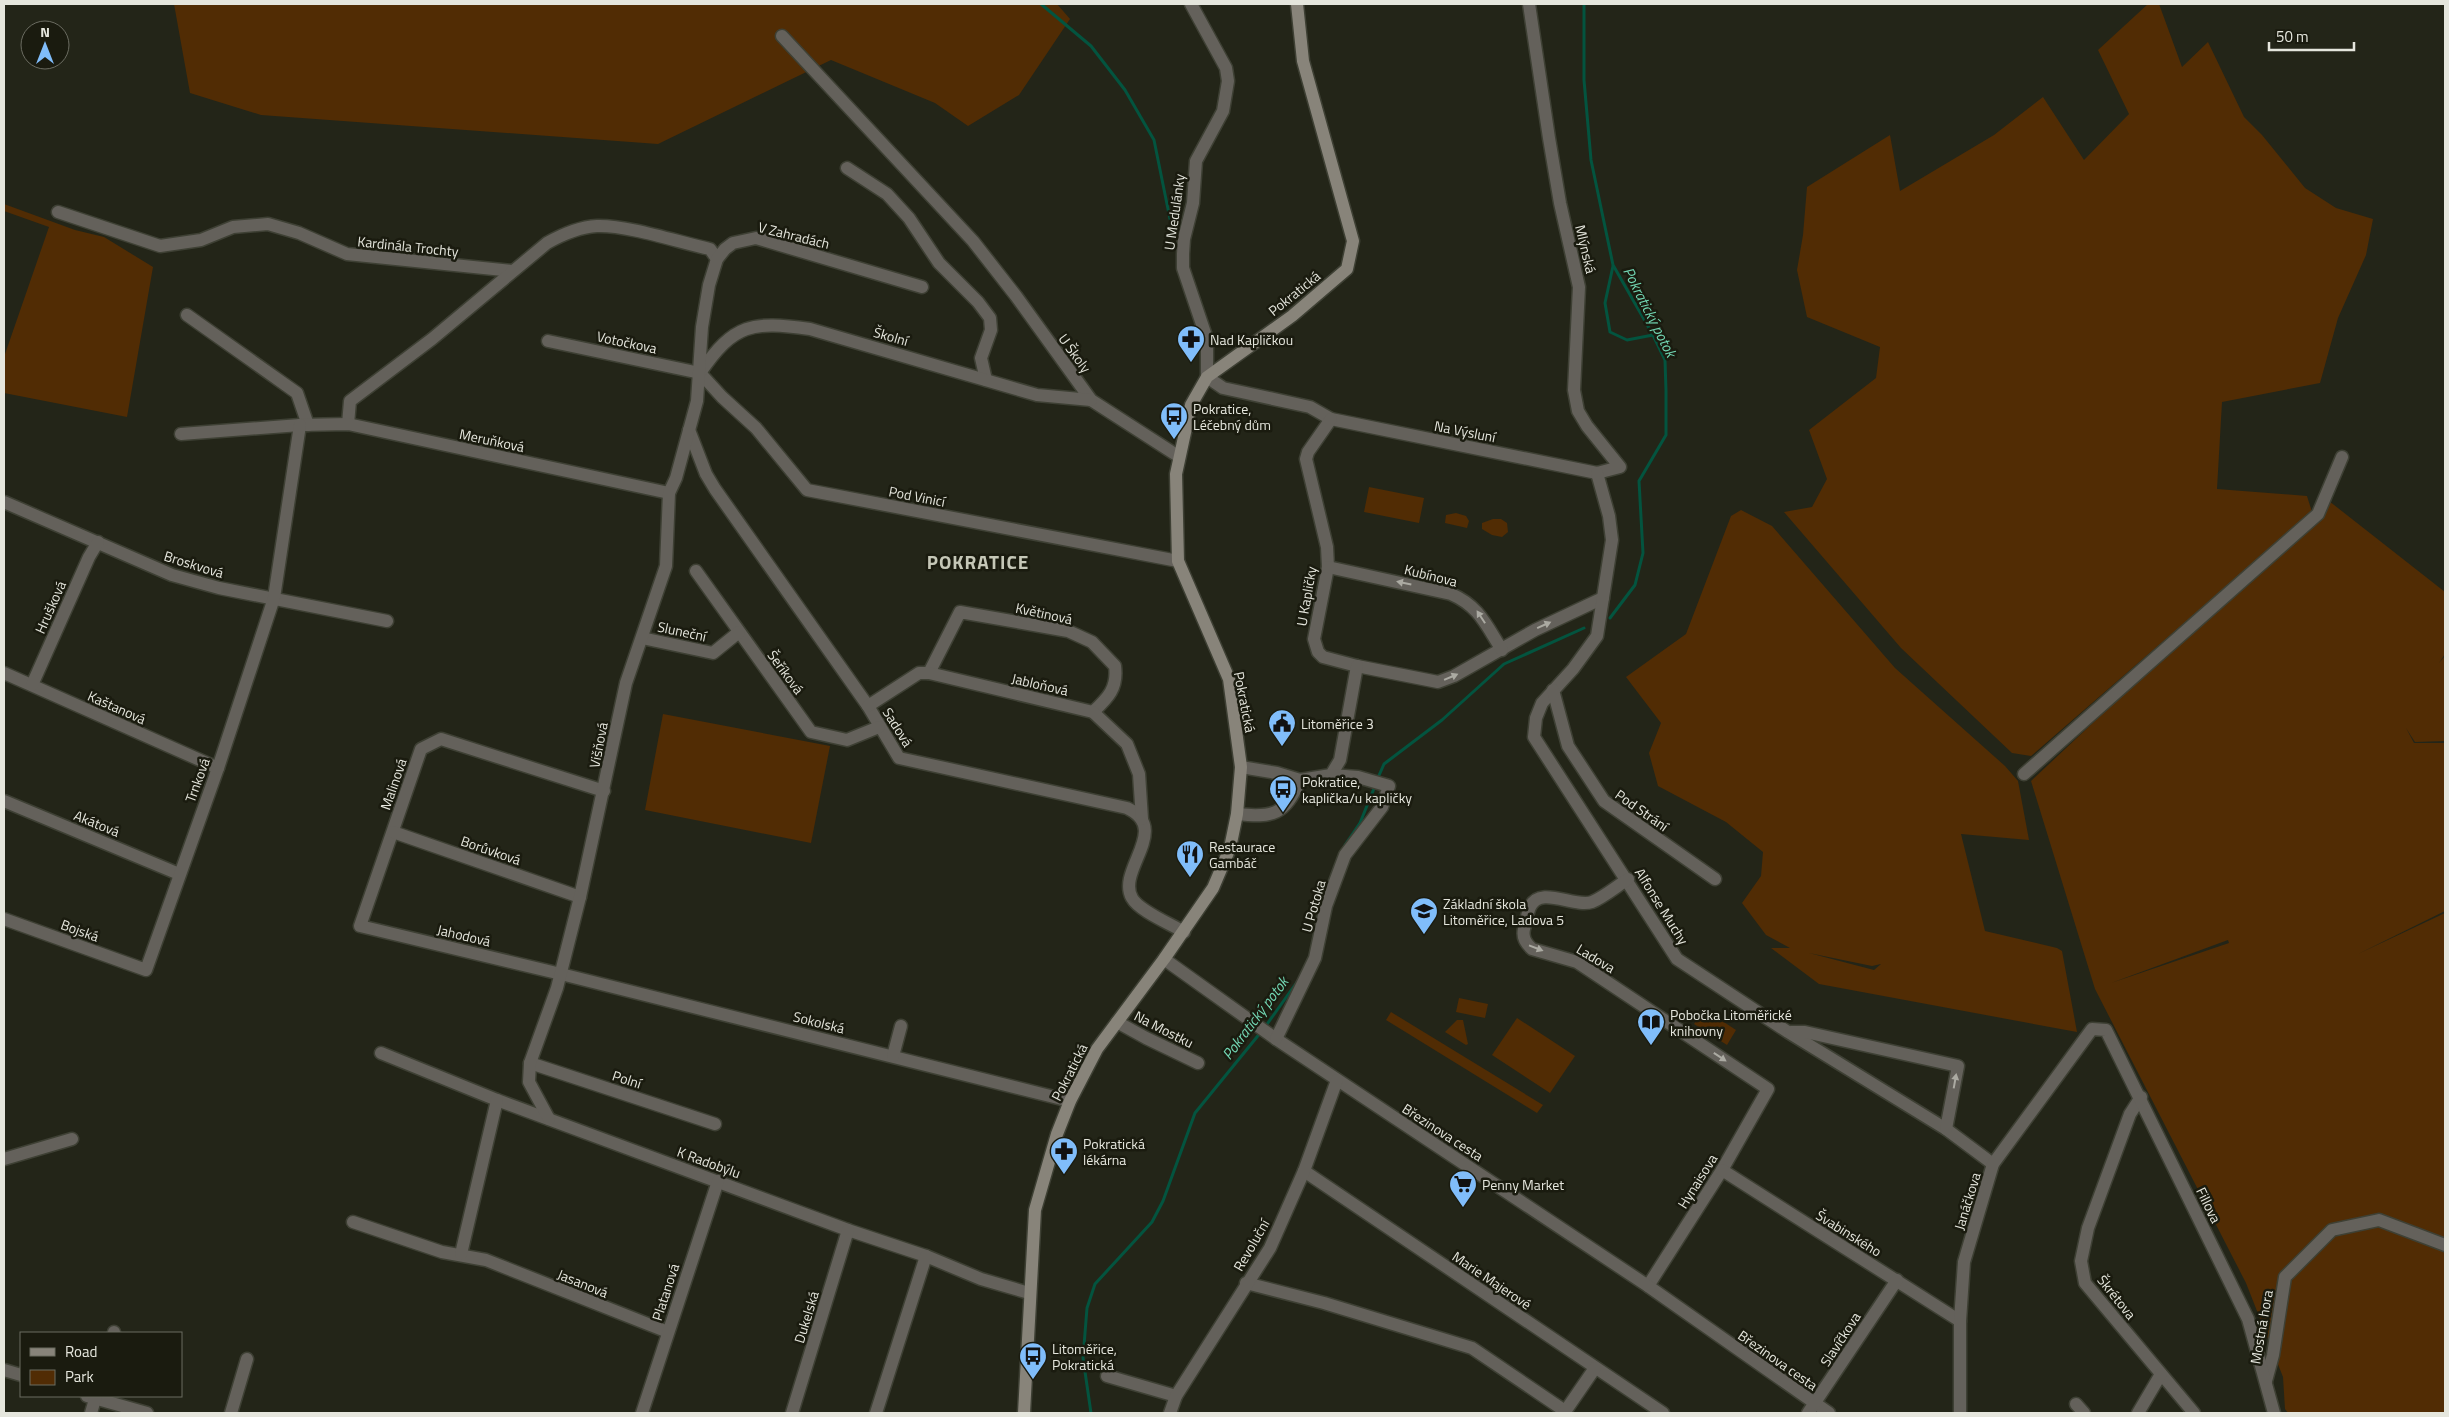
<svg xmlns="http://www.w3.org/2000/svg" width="2449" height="1417" font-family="'Titillium Web',sans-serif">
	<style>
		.green { fill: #512c04; fill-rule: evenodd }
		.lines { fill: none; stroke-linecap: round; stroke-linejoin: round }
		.stream { stroke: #03543f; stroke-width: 3 }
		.street-casing { stroke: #3e4034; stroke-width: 15 }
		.secondary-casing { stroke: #3e4034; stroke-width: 15 }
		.street { stroke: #64615b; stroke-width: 12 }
		.secondary { stroke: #88847a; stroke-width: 12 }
		.oneway { fill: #abaaa2 }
		.labels { text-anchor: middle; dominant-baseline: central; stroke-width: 5; stroke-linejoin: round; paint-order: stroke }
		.street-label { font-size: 14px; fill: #e5e6dd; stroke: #1a1b0f }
		.poi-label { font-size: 14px; fill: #e5e6dd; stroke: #1a1b0f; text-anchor: start }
		.water-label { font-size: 15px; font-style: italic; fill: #72d6b3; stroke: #1a1b0f }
		.district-label { font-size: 19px; font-weight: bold; letter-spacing: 1px; fill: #c5c7b7; stroke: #1a1b0f }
	</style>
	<rect width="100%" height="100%" fill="#232518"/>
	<g class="green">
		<path d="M174,4H1057L1070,19L1019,95L968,126L935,103L831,60L658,144L261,115L190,93Z"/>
		<path d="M2148,4H2159L2182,67L2208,42L2244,117L2262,135L2305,188L2336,208L2373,219L2366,255L2338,318L2320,383L2222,402L2217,489L2307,496L2312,512L2031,756L2012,753L1901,648L1784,512L1812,507L1827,479L1809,430L1876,378L1880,347L1807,317L1797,270L1803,235L1807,187L1890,135L1900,191L1994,135L2043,97L2084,160L2129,114L2098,50Z"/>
		<path d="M4,204L75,230L104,237L153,267L127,417L4,393V357L49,227L4,211Z"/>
		<path d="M1369,487L1424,498L1419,523L1364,512Z"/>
		<path d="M2329,501L2445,592V654L2439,663L2445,656V741L2415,742L2406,728L2414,743H2445V911L2358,954L2445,913V1413H2288L2285,1409L2283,1377L2246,1283L2095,989L2031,781ZM2228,940L2229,943L2111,983Z"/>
		<path d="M1741,510L1772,526L1895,668L2005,766L2018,781L2029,840L1961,834L1985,931L2057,948L2062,951L2077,1032L1819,984L1771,948H1790L1766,935L1742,903L1761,876L1763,852L1726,822L1658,786L1649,753L1661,723L1626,677L1686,634L1731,516ZM1809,953L1872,966L1881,964L1874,970Z"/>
		<path d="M1456,513L1466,516L1469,521L1467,528L1445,523L1446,515Z"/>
		<path d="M1493,519H1501L1507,523L1508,532L1502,537L1492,535L1482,529V523Z"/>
		<path d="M663,714L830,746L811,843L645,810Z"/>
		<path d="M1459,998L1488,1004L1485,1018L1456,1012Z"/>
		<path d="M1704,1009L1736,1030L1727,1045L1694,1024Z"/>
		<path d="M1391,1012L1543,1105L1537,1113L1386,1020Z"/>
		<path d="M1517,1018L1575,1056L1550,1093L1492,1055Z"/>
		<path d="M1457,1020H1463L1468,1044L1466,1045L1445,1032Z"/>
	</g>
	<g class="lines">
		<g class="stream">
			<path d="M1041,4L1091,46L1125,90L1154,140L1170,219"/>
			<path d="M1584,4V80L1591,160L1613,265L1653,335L1665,360L1666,391V435L1639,481L1643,553L1635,585L1610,618"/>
			<path d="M1613,266L1605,303L1610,332L1627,340L1653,335"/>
			<path d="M1377,780L1384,764L1442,720L1504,664L1584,628"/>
			<path d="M1345,845L1360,823L1375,786"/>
			<path d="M1265,1027L1297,982"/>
			<path d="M1091,1413L1083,1358L1087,1308L1095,1284L1152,1222L1163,1201L1195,1113L1261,1032"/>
		</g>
		<g class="street-casing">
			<g id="street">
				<path d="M1191,4L1226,68L1228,81L1223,111L1196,161L1193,203L1184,239L1183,254V268L1207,339V377L1223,388L1310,407L1331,419L1597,473L1620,467L1587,426L1578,411L1574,390L1579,287L1560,203L1549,138L1529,4"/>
				<path d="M782,36L973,241L1016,296L1091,400L1178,456"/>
				<path d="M847,168L887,194L909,218L939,263L978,302L990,318L991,330L981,358L986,380"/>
				<path d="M58,212L160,246L201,240L233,227L268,224L299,233L347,254L512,271"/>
				<path d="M187,315L297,393L308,425"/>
				<path d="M548,341L700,373"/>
				<path d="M700,373L722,397L756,428L807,490L1178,561"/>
				<path d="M700,373C734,323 752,321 810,329L1037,395L1091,400"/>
				<path d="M1331,419L1308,452L1306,459L1327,547L1328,567L1314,639L1318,652L1323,657L1357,666L1438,682L1454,676L1535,630L1603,598"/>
				<path d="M348,424L350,401L432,339L547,243C563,234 579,227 597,226C628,225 678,242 710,249L717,259"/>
				<path d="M689,430L706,474L715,489L868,706L899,758L1127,808C1172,829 1116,870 1132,898C1139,911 1171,924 1184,932"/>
				<path d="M181,434L300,425L348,424L669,493"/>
				<path d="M1597,473L1609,516L1612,540L1597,636L1573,669L1542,703L1536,718L1534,737L1677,959L1788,1032L1946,1129L1993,1164"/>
				<path d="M4,502L172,575L219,588L387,621"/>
				<path d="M1328,567L1451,594C1479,606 1486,625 1502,650"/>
				<path d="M696,571L811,732L847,740L879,727"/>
				<path d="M642,638L713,653L739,632"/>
				<path d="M4,673L218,768"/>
				<path d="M929,673L960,612L1068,631L1092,642L1115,666C1118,688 1108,698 1093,712"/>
				<path d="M32,685L89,557L98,542"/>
				<path d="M1553,690L1568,746L1604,801L1715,879"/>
				<path d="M868,706L919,673H929L1093,712L1127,744L1139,774L1142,819"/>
				<path d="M1241,767L1277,773L1300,780L1331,775L1340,760L1357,666"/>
				<path d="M2024,774L2318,514L2342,457"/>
				<path d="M604,791L441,739L421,749L360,926L561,974L1070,1101"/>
				<path d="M4,801L179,874"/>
				<path d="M1237,814C1273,818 1285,815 1300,780"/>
				<path d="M393,832L580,897"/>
				<path d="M1628,879C1617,886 1604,897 1592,902C1574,908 1540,885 1530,907C1527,914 1526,922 1524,929C1522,938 1526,943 1532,949L1577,962L1768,1089L1722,1170L1648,1286"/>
				<path d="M4,919L146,970L218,768L274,598L300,425"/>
				<path d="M1164,959L1276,1039L1648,1286L1829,1413"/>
				<path d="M1117,1022L1146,1038L1198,1063"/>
				<path d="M1791,1032H1805L1958,1066L1946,1129"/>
				<path d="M1276,1039L1315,958L1326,906L1345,855L1382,807L1389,786L1358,777L1331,775"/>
				<path d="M381,1053L497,1100L848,1230L926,1256L981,1279L1029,1293"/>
				<path d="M893,1056L901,1026"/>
				<path d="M530,1063L715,1124"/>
				<path d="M2141,1097L2130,1114L2088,1228L2081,1261L2085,1283L2194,1413"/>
				<path d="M549,1119L529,1082L530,1063L557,988L580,897L626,683L666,566L669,493L676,478L697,401L702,327L709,285L717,259L725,249L733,243L756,238L922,287"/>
				<path d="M4,1159L72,1139"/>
				<path d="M1722,1170L1960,1321"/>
				<path d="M1304,1171L1663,1413"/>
				<path d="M353,1222L442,1252L486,1260L668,1332"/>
				<path d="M461,1254L497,1100"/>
				<path d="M1246,1283L1324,1303L1472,1348L1565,1411"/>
				<path d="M114,1333V1332"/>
				<path d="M4,1370L21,1375"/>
				<path d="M1107,1376L1176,1396"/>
				<path d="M2266,1381L2273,1355L2285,1277L2332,1230L2379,1220L2445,1245"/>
				<path d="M87,1396L147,1413"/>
				<path d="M2076,1404L2084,1413"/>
				<path d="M91,1413L96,1396"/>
				<path d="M231,1413L247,1359"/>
				<path d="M642,1413L718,1181"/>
				<path d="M792,1413L848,1230"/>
				<path d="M876,1413L926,1256"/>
				<path d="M1170,1413L1176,1396L1270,1248L1304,1171L1337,1080"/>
				<path d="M1564,1413L1595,1368"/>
				<path d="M1808,1413L1897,1280"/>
				<path d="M1960,1413V1321L1964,1262L1993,1164L2092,1029L2106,1030L2248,1319L2274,1413"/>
				<path d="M2138,1413L2161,1374"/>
			</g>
		</g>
		<g class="secondary-casing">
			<path id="secondary" d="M1024,1413L1035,1210L1057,1134L1070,1101L1097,1049L1164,959L1213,888L1230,848L1237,814L1241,767L1229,679L1178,561L1176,474L1191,405L1207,377L1292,316L1347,269L1353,241L1303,61L1297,4"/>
		</g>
		<use href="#street" class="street"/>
		<use href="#secondary" class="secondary"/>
	</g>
	<defs><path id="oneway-solid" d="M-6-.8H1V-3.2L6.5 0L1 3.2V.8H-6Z" transform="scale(1.25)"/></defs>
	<g class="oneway">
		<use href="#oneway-solid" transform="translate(1404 583) rotate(-168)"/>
		<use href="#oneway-solid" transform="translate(1481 617) rotate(-123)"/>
		<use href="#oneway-solid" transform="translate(1544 625) rotate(-24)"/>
		<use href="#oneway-solid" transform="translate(1451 677) rotate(-23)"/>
		<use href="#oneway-solid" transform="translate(1536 948) rotate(21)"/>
		<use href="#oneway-solid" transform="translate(1720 1057) rotate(34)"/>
		<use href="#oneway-solid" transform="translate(1955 1081) rotate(-80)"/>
	</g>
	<defs>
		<g id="pharmacy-pin" transform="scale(1.4375)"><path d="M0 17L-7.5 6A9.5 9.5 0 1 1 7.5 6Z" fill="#80bdfa" stroke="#1a1b0f"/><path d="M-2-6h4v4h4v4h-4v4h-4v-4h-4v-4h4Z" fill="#111"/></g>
		<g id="bus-pin" transform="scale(1.4375)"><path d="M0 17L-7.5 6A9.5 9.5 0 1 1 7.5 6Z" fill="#80bdfa" stroke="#1a1b0f"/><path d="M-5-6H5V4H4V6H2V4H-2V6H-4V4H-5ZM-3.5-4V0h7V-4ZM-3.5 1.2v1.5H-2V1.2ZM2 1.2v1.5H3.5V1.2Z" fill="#111"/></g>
		<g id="civic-pin" transform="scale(1.4375)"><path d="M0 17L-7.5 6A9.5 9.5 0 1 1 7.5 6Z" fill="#80bdfa" stroke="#1a1b0f"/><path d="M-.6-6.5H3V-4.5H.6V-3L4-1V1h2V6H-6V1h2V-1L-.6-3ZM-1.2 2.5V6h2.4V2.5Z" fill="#111"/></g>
		<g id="restaurant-pin" transform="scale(1.4375)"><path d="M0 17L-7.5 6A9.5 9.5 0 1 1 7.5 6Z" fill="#80bdfa" stroke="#1a1b0f"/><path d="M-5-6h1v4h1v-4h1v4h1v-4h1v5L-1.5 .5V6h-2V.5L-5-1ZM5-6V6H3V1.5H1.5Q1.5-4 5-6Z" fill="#111"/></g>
		<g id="school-pin" transform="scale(1.4375)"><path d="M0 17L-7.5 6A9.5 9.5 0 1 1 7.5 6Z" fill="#80bdfa" stroke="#1a1b0f"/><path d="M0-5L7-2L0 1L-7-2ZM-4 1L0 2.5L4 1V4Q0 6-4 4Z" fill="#111"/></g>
		<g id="library-pin" transform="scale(1.4375)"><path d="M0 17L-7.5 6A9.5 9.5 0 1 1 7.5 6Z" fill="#80bdfa" stroke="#1a1b0f"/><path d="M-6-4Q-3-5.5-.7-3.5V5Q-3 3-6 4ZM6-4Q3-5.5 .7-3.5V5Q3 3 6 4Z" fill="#111"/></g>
		<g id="supermarket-pin" transform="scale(1.4375)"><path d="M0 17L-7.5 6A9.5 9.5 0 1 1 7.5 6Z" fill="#80bdfa" stroke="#1a1b0f"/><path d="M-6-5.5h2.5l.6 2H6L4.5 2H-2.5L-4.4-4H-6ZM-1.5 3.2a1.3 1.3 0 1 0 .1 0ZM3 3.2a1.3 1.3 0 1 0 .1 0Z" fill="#111"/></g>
	</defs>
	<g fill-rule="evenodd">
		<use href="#pharmacy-pin" x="1191" y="339"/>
		<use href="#bus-pin" x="1174" y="416"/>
		<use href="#civic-pin" x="1282" y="723"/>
		<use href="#bus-pin" x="1283" y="789"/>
		<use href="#restaurant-pin" x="1190" y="854"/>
		<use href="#school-pin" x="1424" y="911"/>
		<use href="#library-pin" x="1651" y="1022"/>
		<use href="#pharmacy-pin" x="1064" y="1151"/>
		<use href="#supermarket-pin" x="1463" y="1184"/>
		<use href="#bus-pin" x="1033" y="1356"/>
	</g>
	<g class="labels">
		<g class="street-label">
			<text transform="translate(1174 212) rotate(-82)">U Medulánky</text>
			<text transform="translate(794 235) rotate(14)">V Zahradách</text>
			<text transform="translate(408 246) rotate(6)">Kardinála Trochty</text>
			<text transform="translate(1586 249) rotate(77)">Mlýnská</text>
			<text transform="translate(1294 293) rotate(-39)">Pokratická</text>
			<text transform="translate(891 336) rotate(16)">Školní</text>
			<text transform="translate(627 342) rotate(12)">Votočkova</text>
			<text transform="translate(1075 353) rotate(54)">U Školy</text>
			<text transform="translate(1465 431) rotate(11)">Na Výsluní</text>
			<text transform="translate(492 440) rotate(12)">Meruňková</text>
			<text transform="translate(917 496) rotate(11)">Pod Vinicí</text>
			<text transform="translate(194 564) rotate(17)">Broskvová</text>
			<text transform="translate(1431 575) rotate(14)">Kubínova</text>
			<text transform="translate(1306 596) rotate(-80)">U Kapličky</text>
			<text transform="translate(50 607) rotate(-66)">Hrušková</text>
			<text transform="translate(1044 613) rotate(12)">Květinová</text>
			<text transform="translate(682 631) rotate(12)">Sluneční</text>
			<text transform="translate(786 672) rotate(54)">Šeříková</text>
			<text transform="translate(1040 684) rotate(13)">Jabloňová</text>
			<text transform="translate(1245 702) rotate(79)">Pokratická</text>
			<text transform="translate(117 707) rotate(24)">Kaštanová</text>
			<text transform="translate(898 727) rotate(58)">Sadová</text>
			<text transform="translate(598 745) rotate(-79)">Višňová</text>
			<text transform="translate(197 780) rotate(-70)">Trnková</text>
			<text transform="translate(393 784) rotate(-71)">Malinová</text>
			<text transform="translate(1642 810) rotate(35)">Pod Strání</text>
			<text transform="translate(97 823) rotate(22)">Akátová</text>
			<text transform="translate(491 850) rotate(19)">Borůvková</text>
			<text transform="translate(1313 906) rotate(-74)">U Potoka</text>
			<text transform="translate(1662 906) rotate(58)">Alfonse Muchy</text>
			<text transform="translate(80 930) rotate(20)">Bojská</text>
			<text transform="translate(464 935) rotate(13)">Jahodová</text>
			<text transform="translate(1596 958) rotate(31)">Ladova</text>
			<text transform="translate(819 1022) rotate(14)">Sokolská</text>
			<text transform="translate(1164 1029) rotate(27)">Na Mostku</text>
			<text transform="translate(1069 1072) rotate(-63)">Pokratická</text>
			<text transform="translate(627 1079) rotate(18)">Polní</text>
			<text transform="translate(1443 1132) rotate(33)">Březinova cesta</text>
			<text transform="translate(709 1162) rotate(20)">K Radobýlu</text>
			<text transform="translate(1697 1181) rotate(-58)">Hynaisova</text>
			<text transform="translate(1967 1201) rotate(-73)">Janáčkova</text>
			<text transform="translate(2209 1205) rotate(64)">Fillova</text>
			<text transform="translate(1849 1233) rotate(32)">Švabinského</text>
			<text transform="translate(1251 1245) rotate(-60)">Revoluční</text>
			<text transform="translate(1492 1280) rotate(34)">Marie Majerové</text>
			<text transform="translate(583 1283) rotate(22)">Jasanová</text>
			<text transform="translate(665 1292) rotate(-72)">Platanová</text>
			<text transform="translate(2117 1297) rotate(51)">Škrétova</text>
			<text transform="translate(806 1317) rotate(-73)">Dukelská</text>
			<text transform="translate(2261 1327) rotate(-80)">Mostná hora</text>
			<text transform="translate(1840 1339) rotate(-57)">Slavíčkova</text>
			<text transform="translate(1778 1360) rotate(35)">Březinova cesta</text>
		</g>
		<g class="poi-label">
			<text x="1210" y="339">Nad Kapličkou</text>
			<text x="1193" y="408">Pokratice,<tspan x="1193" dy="16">Léčebný dům</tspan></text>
			<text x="1301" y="723">Litoměřice 3</text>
			<text x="1302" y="781">Pokratice,<tspan x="1302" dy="16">kaplička/u kapličky</tspan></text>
			<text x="1209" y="846">Restaurace<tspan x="1209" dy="16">Gambáč</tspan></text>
			<text x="1443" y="903">Základní škola<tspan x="1443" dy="16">Litoměřice, Ladova 5</tspan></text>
			<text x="1670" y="1014">Pobočka Litoměřické<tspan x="1670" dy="16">knihovny</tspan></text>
			<text x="1083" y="1143">Pokratická<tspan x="1083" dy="16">lékárna</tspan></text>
			<text x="1482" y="1184">Penny Market</text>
			<text x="1052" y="1348">Litoměřice,<tspan x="1052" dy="16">Pokratická</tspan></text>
		</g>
		<g class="water-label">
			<text transform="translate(1650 312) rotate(63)">Pokratický potok</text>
			<text transform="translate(1255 1018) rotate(-53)">Pokratický potok</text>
		</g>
		<g class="district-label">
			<text x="978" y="561">POKRATICE</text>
		</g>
	</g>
	<rect width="2449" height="1417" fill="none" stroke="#e5e6dd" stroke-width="10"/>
	<rect x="20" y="1332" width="162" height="65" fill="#1a1b0f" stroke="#6b6c61"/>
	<rect x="30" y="1348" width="25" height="8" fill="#88847a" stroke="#6b6c61"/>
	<text x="65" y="1357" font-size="15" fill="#e5e6dd">Road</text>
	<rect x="30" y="1370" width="25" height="15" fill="#512c04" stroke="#6b6c61"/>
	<text x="65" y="1382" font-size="15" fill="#e5e6dd">Park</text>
	<g transform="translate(45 45)"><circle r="24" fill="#1a1b0f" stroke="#6b6c61"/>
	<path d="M0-4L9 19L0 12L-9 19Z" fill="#80bdfa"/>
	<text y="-8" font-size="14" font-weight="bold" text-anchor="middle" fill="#e5e6dd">N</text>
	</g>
	<path d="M2269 42v8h85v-8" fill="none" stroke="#e5e6dd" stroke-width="2.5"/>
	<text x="2276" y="42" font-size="15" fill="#e5e6dd" stroke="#1a1b0f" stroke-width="4" paint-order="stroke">50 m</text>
</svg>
